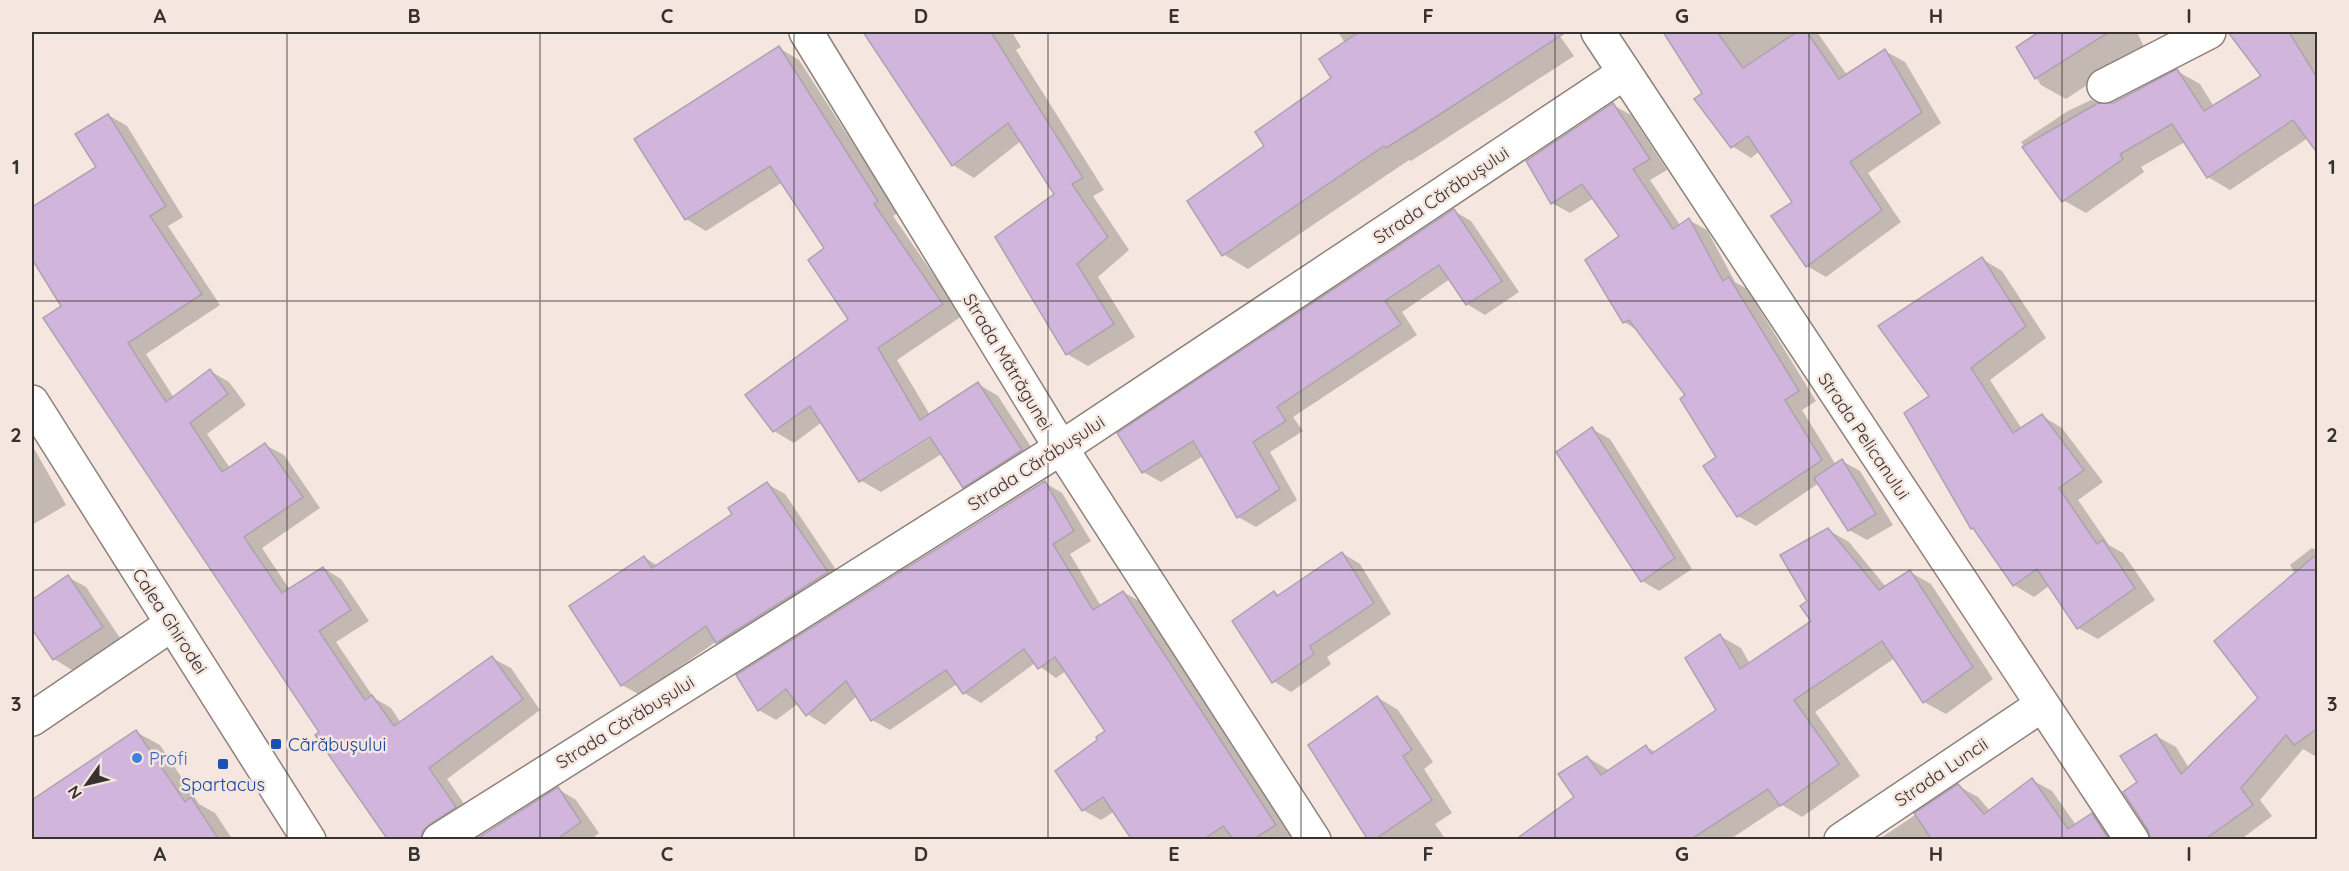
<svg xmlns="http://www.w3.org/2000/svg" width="2349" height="871" font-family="Quicksand,sans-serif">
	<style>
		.shadow { fill: #0003; fill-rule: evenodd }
		.building { fill: #d2b5dd; stroke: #aba3af; stroke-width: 1.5 }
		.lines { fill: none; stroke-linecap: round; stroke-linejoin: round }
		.minor-casing { stroke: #8e817b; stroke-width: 36 }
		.minor { stroke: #fff; stroke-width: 33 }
		.grid { fill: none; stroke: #37312f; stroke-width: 1.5; stroke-opacity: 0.55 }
		.transit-dot { fill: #1a4fb4; stroke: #f5e6df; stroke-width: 2 }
		.shop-dot { fill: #3f7fe0; stroke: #f5e6df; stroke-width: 2 }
		.labels { text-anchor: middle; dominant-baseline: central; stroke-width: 5; stroke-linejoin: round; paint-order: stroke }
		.street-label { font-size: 18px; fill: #37312f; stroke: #f5e6df }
		.transit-label { font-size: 18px; fill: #164399; stroke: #f5e6df; text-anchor: start }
		.shop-label { font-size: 18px; fill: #366cbe; stroke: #f5e6df; text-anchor: start }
		.neatline { fill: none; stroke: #37312f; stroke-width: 2 }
		.grid-label { font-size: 20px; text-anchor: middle; font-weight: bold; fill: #37312f }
	</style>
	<rect width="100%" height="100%" fill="#f5e6df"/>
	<g class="shadow">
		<path d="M866,32H1012L1021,47L1016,50L1104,190L1093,196L1129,250L1098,277L1135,337L1088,366L1067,354L1056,194L1021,141L974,178L953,165Z"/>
		<path d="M1338,32H1557L1574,56L1411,161L1409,160L1248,269L1223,254L1266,146L1333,79L1345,43Z"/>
		<path d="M1663,32H1817L1847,75L1885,51L1905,62L1941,123L1868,173L1901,222L1826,277L1807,266L1795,202L1760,151L1751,158L1732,146L1704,93Z"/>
		<path d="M2042,32H2137L2144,47L2066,99L2041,85L2018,48Z"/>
		<path d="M2231,32H2318V151L2308,138L2230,190L2208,177L2185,142L2141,167L2144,172L2086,213L2063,200L2021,142L2068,111L2091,100L2102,106L2113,104L2177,71L2200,84L2214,107L2263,77Z"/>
		<path d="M779,48L799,60L898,213L893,216L962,316L897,360L930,415L978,384L998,396L1041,462L984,498L964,486L943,453L881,492L860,480L822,422L794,443L774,431L850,319L826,249L783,182L706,231L686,219ZM936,432L937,434L867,478V475Z"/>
		<path d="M1613,105L1631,115L1667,170L1650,180L1680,225L1689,220L1707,230L1735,282L1747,289L1816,401L1802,410L1836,465L1842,461L1860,471L1893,525L1867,540L1849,530L1819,483L1756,526L1738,516L1718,457L1687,396L1637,330L1624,322L1621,237L1594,198L1570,213L1552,203Z"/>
		<path d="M108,115L127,126L183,217L168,226L220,305L146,354L174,398L210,371L229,382L246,405L207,434L230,468L265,445L284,455L320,508L262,548L290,590L323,568L341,579L369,621L336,642L374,698L391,708L401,723L492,658L511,668L540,710L447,779L474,818L444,840H389L321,733L32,257V209L98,167Z"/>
		<path d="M1454,211L1471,221L1519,292L1485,315L1467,304L1450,279L1402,312L1417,335L1293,417L1303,431L1270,452L1297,500L1256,527L1238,517L1203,456L1161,482L1143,472Z"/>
		<path d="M1982,259L2002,271L2046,338L1990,380L2022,429L2042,416L2062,428L2103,482L2078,500L2109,545L2123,553L2155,600L2098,639L2078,628L2049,586L2034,597L2014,585L1977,531L1972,528L1931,397Z"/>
		<path d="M1592,429L1610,439L1692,569L1659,591L1642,581Z"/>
		<path d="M32,445L66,505L32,525Z"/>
		<path d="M1045,483L1062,493L1091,541L1070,554L1101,606L1123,592L1141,602L1292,835L1285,840H1134L1115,811L1101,820L1083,810L1057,771L1099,741L1107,732L1066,671L1056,678L1035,663L981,703L964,693L957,684L890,730L872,720L857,696L825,725L807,714L799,703L776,720L759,710Z"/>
		<path d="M767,484L785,494L845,583L735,652L717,641L640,695L622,685L644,557L658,566L734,514Z"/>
		<path d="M1828,530L1849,542L1886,587L1910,572L1931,584L1993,679L1946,714L1924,702L1895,658L1815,712L1860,776L1802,817L1782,805L1729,840H1517L1576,797L1587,757L1610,771L1646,747L1656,752L1718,710L1720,636L1741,648L1750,664L1813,621L1809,601Z"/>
		<path d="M2312,548L2318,551V754L2315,756L2303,749L2260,800L2272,816L2240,840H2152L2125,792L2139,782L2156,736L2176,747L2189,768L2260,698L2295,574L2290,565Z"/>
		<path d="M1342,553L1360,564L1391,614L1327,657L1331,664L1291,692L1273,681L1274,592L1280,596Z"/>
		<path d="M68,577L86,587L120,638L72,670L54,659L32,626V601Z"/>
		<path d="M1377,697L1398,710L1433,762L1424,769L1452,813L1435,824L1446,840H1371Z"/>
		<path d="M136,732L160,745L199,804L215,813L233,840H32V802Z"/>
		<path d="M2032,780L2052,791L2076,825L2092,815L2112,826L2121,840H1878L1958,786L1978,797L1990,811Z"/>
		<path d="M558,789L576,800L599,833L590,840H478Z"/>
	</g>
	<g class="building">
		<path d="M863,32H991L1083,178L1072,184L1108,237L1077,264L1114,324L1066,355L995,237L1054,194L1008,123L952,166Z"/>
		<path d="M1359,32H1566L1442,113L1386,148L1384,146L1222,256L1187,201L1264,146L1255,132L1331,78L1319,59Z"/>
		<path d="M1663,32H1717L1743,68L1797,32H1807L1839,79L1885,49L1922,112L1850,162L1882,210L1806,267L1771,216L1792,202L1748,136L1731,148L1694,99L1702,93Z"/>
		<path d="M2039,32H2109L2035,79L2016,47Z"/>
		<path d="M2228,32H2289L2318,79V154L2293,120L2207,178L2172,124L2120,154L2123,159L2062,202L2022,147L2098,103H2113L2177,69L2204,111L2261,76Z"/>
		<path d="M779,46L878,201L874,204L943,304L878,348L920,420L978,382L1022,450L963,488L930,437L859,482L810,406L773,432L745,395L848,319L808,260L824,248L770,166L685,220L634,139Z"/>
		<path d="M1613,103L1650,159L1633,169L1673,229L1689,218L1723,281L1729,277L1799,391L1785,400L1822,460L1737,517L1703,466L1716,457L1680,399L1685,395L1629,320L1623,323L1585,260L1619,236L1582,184L1551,204L1526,161Z"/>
		<path d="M108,114L166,206L150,216L202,294L128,343L166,402L210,369L228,394L190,423L222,472L265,443L303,497L244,537L282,593L323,567L351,610L319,631L365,700L372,695L394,726L492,656L523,699L429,768L456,807L429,825L423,831L420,840H388L315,735L319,732L43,318L61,306L32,259V207L96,167L75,134Z"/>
		<path d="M1454,209L1502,281L1466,305L1439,265L1385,301L1401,324L1277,407L1286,421L1253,442L1280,489L1237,518L1193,441L1142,473L1117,433Z"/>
		<path d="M1982,257L2026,326L1971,368L2013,433L2042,414L2084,470L2059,488L2097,544L2103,540L2135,588L2077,629L2037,569L2013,586L1973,528L1971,529L1904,413L1929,396L1878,326Z"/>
		<path d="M1592,427L1675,558L1641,582L1556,452Z"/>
		<path d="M1842,459L1876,514L1848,531L1814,478Z"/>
		<path d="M1045,481L1074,531L1053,544L1093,610L1123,591L1276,825L1252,840H1234L1223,826L1203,840H1132L1103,797L1082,811L1055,771L1097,740L1096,737L1105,731L1055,657L1038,669L1024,649L963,694L946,670L871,721L846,681L806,716L786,689L758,711L736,675Z"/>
		<path d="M767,482L828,572L716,643L706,626L621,686L569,606L644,556L652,568L732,514L728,508Z"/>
		<path d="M1828,528L1879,590L1910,570L1973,667L1923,703L1882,641L1794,700L1839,764L1780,806L1768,789L1690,840H1515L1574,797L1558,774L1587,756L1601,775L1646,745L1651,754L1716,710L1685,658L1720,634L1740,669L1811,621L1800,606L1807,601L1780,555Z"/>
		<path d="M1342,552L1374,603L1310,646L1314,654L1272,683L1232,621L1274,591L1277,596Z"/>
		<path d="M2318,553V728L2294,745L2286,735L2241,788L2253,805L2204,840H2151L2148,830L2123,792L2137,782L2120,756L2156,734L2181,774L2258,698L2214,641Z"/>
		<path d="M68,575L103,627L53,660L32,629V600Z"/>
		<path d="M1377,696L1412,750L1403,756L1432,800L1374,840H1368L1308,745Z"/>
		<path d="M136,730L185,802L191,797L219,840H32V800Z"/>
		<path d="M2032,778L2068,829L2092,813L2109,840H1932L1914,813L1958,784L1984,814Z"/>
		<path d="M558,787L581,822L556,840H475Z"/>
	</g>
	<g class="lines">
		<g class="minor-casing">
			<g id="minor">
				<path d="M806,32L1061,448L1314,840"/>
				<path d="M1598,32L2132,840"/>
				<path d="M2104,86L2209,32"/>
				<path d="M32,402L309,840"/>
				<path d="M32,719L172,624"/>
				<path d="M439,840L1061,448L1624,73"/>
				<path d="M1841,840L2042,705"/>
			</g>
		</g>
		<use href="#minor" class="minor"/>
	</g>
	<path class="grid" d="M287,32V840M540,32V840M794,32V840M1048,32V840M1301,32V840M1555,32V840M1809,32V840M2062,32V840M32,301H2318M32,570H2318"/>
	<g class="transit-dot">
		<rect x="270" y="738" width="12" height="12" rx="3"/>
		<rect x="217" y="758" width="12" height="12" rx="3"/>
	</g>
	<circle class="shop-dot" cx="137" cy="758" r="6"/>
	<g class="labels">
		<g class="street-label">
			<text transform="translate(1441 195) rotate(-34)">Strada Cărăbușului</text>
			<text transform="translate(1008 362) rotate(59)">Strada Mătrăgunei</text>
			<text transform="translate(1864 436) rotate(56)">Strada Pelicanului</text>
			<text transform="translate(1036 463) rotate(-33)">Strada Cărăbușului</text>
			<text transform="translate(170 621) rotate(57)">Calea Ghirodei</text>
			<text transform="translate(625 722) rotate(-32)">Strada Cărăbușului</text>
			<text transform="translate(1941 772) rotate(-34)">Strada Luncii</text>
		</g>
		<g class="transit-label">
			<text x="288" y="744">Cărăbușului</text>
			<text x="223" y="784" text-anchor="middle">Spartacus</text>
		</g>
		<g class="shop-label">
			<text x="149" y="758">Profi</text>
		</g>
	</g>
	<rect width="2349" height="871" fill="none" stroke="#f5e6df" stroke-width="66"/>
	<g transform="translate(87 784) rotate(236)" stroke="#f5e6df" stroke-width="4.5" paint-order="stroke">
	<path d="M0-4.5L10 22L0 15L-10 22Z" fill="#37312f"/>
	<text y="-9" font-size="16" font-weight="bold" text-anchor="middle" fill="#37312f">N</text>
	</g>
	<rect x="33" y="33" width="2283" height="805" class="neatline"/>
	<g class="grid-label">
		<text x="160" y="23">A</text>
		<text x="414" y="23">B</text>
		<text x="667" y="23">C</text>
		<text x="921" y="23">D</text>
		<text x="1174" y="23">E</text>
		<text x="1428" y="23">F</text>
		<text x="1682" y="23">G</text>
		<text x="1936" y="23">H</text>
		<text x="2189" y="23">I</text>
		<text x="16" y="174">1</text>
		<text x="2332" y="174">1</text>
		<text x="16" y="442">2</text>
		<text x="2332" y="442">2</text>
		<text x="16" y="711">3</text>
		<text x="2332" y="711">3</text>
		<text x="160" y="861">A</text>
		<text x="414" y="861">B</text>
		<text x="667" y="861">C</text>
		<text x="921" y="861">D</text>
		<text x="1174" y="861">E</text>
		<text x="1428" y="861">F</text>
		<text x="1682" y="861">G</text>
		<text x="1936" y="861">H</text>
		<text x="2189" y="861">I</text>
	</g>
</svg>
